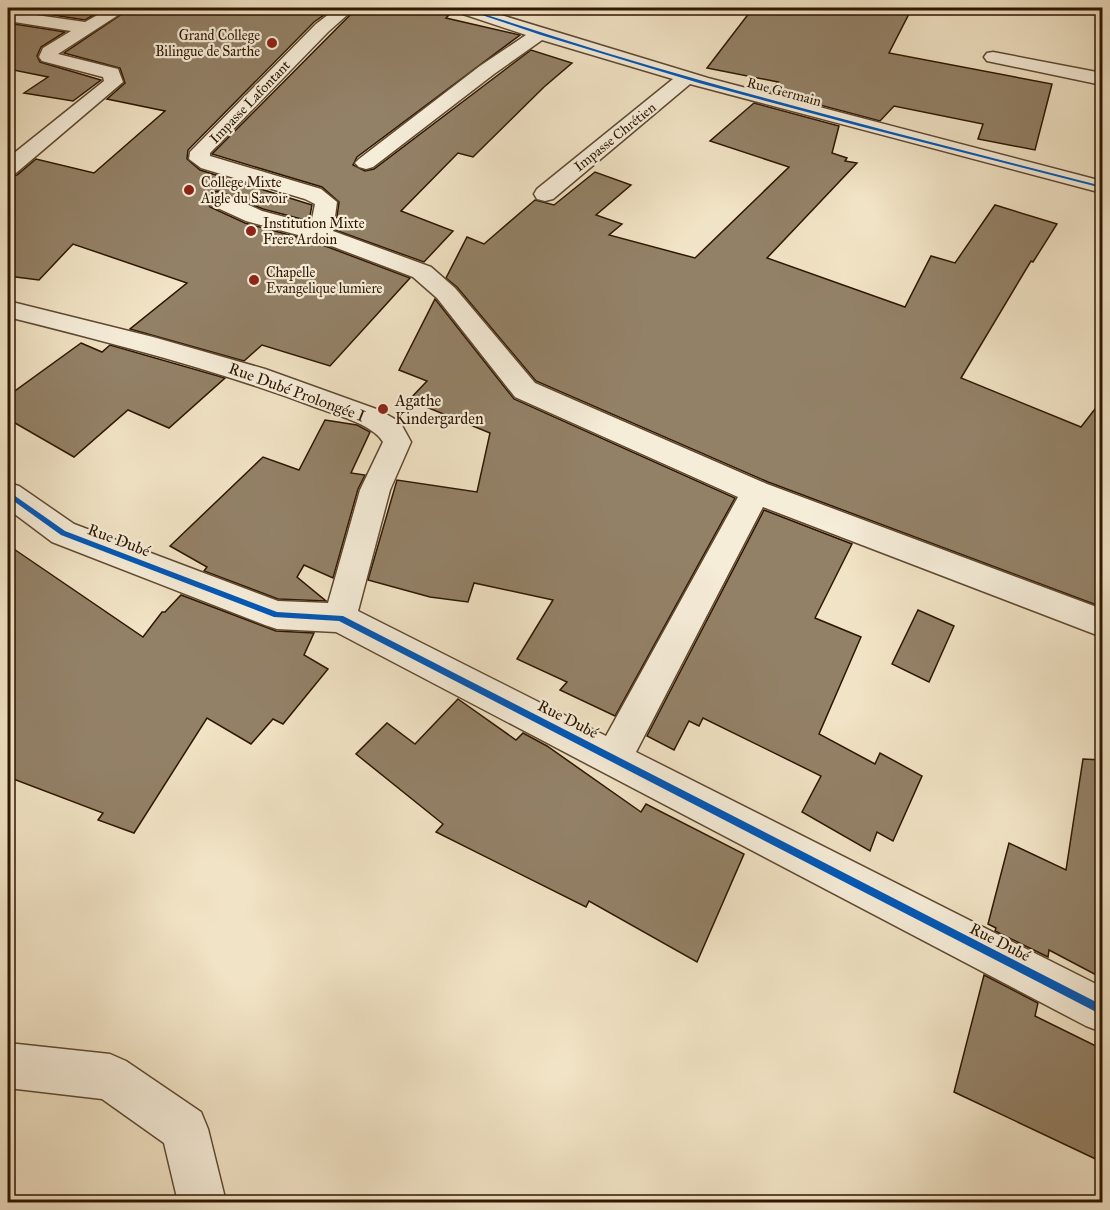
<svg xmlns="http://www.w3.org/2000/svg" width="1110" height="1210" font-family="'IM FELL Great Primer',serif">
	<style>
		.building { fill: #938167; stroke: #2e1601; stroke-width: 1.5 }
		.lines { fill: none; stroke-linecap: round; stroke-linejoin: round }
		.minor-casing { stroke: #5f4932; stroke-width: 3 }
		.minor { fill: #f6edd9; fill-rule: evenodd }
		.cycleway-casing { stroke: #f6edd9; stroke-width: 3 }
		.cycleway { fill: #0057b8; fill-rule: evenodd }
		.poi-dot { fill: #8f2418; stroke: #f6edd9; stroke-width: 2 }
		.labels { text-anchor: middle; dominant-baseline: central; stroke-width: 4.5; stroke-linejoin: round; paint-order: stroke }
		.far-poi-label { font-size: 14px; fill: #2e1601; stroke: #f6edd9; text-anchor: start }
		.far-street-label { font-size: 14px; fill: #2e1601; stroke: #f6edd9 }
		.street-label { font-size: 16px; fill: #2e1601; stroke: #f6edd9 }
		.poi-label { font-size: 16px; fill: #2e1601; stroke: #f6edd9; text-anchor: start }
	</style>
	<rect width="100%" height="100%" fill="#f1e3c5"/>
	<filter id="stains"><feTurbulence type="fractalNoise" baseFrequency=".00333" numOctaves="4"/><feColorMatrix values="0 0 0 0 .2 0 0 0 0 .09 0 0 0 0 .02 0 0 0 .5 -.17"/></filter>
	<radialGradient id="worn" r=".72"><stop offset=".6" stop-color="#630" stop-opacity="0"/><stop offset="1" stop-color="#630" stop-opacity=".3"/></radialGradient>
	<g class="building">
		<path d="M8,8H106L85,20Z"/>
		<path d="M131,8H334L314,22L188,150L187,159L200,170L312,205L309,221L263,209L218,191L210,193L206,199L210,207L245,223L312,241L410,278L330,366L262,345L244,361L130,329L187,283L73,244L39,280L8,276V176L17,175L36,159L94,173L165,111L107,99L125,83L120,68L64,53Z"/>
		<path d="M357,8H411L449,15L446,18L520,35L357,157L353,165L365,171L374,169L531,50L572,63L544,87L473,157L458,153L401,211L453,231L424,262L335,230L339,202L322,187L212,154Z"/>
		<path d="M753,8H912L889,53L1052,84L1035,150L978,139L983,124L894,106L880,121L767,91L778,82L707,68Z"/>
		<path d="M8,23L65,32L41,47L37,56L40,62L101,80L73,101L24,93L48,77L8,69Z"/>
		<path d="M754,103L839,126L832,153L847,158L845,161L857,163L767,258L905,307L931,256L955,263L995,205L1057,224L1033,262L1031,261L961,378L1081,427L1102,400V607L768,482L536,381L457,287L446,278L467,237L484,244L535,200L554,205L595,172L631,185L596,215L622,224L609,235L695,258L789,167L710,141Z"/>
		<path d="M435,299L514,399L735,498L615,716L560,690L567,682L517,659L553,600L474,583L468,602L430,597L368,580L397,480L477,492L490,433L409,400L427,381L399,370Z"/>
		<path d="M81,343L102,352L110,345L225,378L169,428L128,410L74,457L8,419V396Z"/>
		<path d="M325,420L357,425L370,432L351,473L365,475L358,489L333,578L304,565L297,577L326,601L278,599L204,571L207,567L170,546L263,457L299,470Z"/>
		<path d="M764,510L852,544L815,618L861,637L819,734L875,764L880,753L922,776L893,841L877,832L870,851L802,812L821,776L703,718L699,726L689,721L674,750L647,736Z"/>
		<path d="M8,545L143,637L162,612H165L181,595L276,631L314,633L304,655L328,669L283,724L273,719L251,744L207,718L134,833L98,820L103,813L8,777Z"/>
		<path d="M918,610L954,626L929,682L892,664Z"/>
		<path d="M458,699L516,740L523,733L547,746L641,812L646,804L744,854L697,962L589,901L586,907L436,832L443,824L356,754L387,723L415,744Z"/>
		<path d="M1083,759L1102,760V978L1049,950L1048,957L995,931L996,928L988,924L1009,843L1066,870Z"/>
		<path d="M984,975L1038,1003L1035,1016L1102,1049V1162L954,1092Z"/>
	</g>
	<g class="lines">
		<g class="minor-casing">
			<g id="minor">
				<path d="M110,8H129L58,54L118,69L123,82L16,173L8,174V158L104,81L103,77L42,61L39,57L43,48L71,31L8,21V11L85,22Z"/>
				<path d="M337,8H355L328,32L210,153V156L321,189L337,202L333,231L431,267L455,288L535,383L767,484L1102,609V637L763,507L636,752L1102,987V1032L1086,1026L336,632L277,629L265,625L52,542L8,509V483L19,486L74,524L278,601L328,603L360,490L383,442C373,424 333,414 315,407C214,369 112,343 8,317V301L153,337L265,369L379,410L400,422L411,442L390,490L358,611L606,736L738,497L515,397L437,298L413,277L313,239L246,221L211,205L208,200L211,195L219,193L227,195L262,211L311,224L315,204L305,199L201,168L189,159L190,152L316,24Z"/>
				<path d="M455,8H478L708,78L1102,181V193L690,84L553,199L545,201L537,199L534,194L537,189L673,79L542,40L494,74L373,167L366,169L359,167L355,163L359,159L480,66L526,35L457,12Z"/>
				<path d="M993,52L1102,73V85L987,61L984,57L987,53Z"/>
				<path d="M8,1043L110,1054L126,1061L201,1112L208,1129L226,1202H178L164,1143L102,1099L8,1088Z"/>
			</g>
		</g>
		<use href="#minor" class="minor"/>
		<g class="cycleway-casing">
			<g id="cycleway">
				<path d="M461,8H465C544,33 623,59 703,81C836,118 969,152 1102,186V188L859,126L699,83L541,35Z"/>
				<path d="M8,491L65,531L277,612L343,616L1102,1005V1015L339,621L274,617L61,535L8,497Z"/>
			</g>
		</g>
		<use href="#cycleway" class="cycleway"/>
	</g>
	<g class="poi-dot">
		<circle cx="272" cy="43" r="6"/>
		<circle cx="189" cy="190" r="6"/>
		<circle cx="251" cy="231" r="6"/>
		<circle cx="254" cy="280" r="6"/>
		<circle cx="383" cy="409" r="6"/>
	</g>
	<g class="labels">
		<g class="far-poi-label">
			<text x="260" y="35" text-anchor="end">Grand College<tspan x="260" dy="16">Bilingue de Sarthe</tspan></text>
			<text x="201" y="182">College Mixte<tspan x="201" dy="16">Aigle du Savoir</tspan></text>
			<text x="263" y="223">Institution Mixte<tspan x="263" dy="16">Frere Ardoin</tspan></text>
			<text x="266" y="272">Chapelle<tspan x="266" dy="16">Evangelique lumiere</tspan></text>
		</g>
		<g class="far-street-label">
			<text transform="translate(784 92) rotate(15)">Rue Germain</text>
			<text transform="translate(250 102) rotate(-46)">Impasse Lafontant</text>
			<text transform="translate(615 137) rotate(-39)">Impasse Chrétien</text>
		</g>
		<g class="street-label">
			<text transform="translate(297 392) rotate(20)">Rue Dubé Prolongée I</text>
			<text transform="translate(119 540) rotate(21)">Rue Dubé</text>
			<text transform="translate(568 719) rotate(27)">Rue Dubé</text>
			<text transform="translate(1000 942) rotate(27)">Rue Dubé</text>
		</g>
		<g class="poi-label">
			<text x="395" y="400">Agathe<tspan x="395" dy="18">Kindergarden</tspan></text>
		</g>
	</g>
	<rect width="1110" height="1210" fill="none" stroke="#f1e3c5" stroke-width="30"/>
	<rect x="9" y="9" width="1092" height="1192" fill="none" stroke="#2e1601" stroke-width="3"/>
	<rect x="15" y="15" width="1080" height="1180" fill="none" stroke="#2e1601" stroke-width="1.5"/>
	<rect width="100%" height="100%" filter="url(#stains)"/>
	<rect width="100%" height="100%" fill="url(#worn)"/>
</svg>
